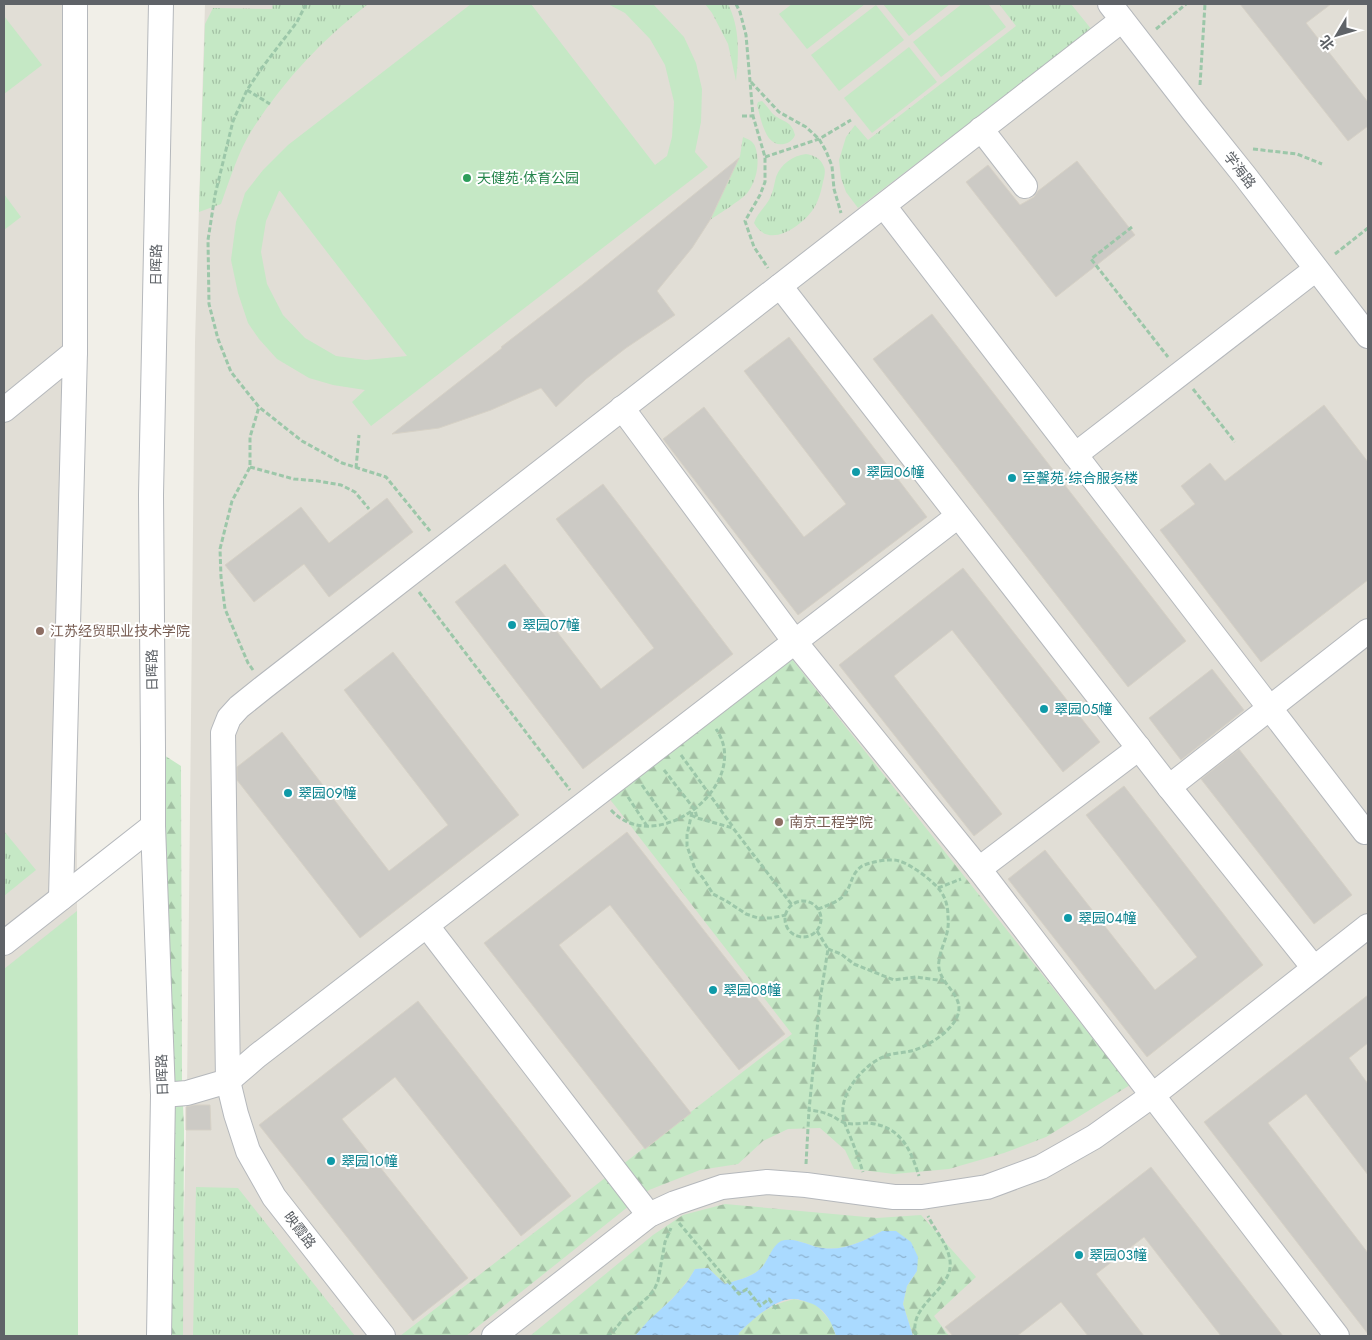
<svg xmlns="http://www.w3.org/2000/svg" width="1372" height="1340" font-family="Jost,'Noto Sans SC',sans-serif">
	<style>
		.education { fill: #e1ded6 }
		.grass { fill: url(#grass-tufts) }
		.forest { fill: url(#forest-firs) }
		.pitch { fill: #c5e8c5; fill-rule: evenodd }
		.water { fill: url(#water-ripples) }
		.building { fill: #cccac5; stroke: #d6d1c6 }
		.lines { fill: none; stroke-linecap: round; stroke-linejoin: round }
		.minor-casing { stroke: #b5b8bc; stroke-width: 26 }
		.path { stroke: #9cc7a9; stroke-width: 3; stroke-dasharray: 5 2.5; stroke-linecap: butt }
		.minor { stroke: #fff; stroke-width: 24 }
		.leisure-dot { fill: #2e9e5b; stroke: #fff; stroke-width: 2 }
		.culture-dot { fill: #0f9aa8; stroke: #fff; stroke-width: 2 }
		.education-dot { fill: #8d6e63; stroke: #fff; stroke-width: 2 }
		.labels { text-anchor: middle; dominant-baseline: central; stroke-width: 4; stroke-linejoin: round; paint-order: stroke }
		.street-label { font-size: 14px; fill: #5f6368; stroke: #fff }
		.leisure-label { font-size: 14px; fill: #27864d; stroke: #fff; text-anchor: start }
		.culture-label { font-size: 14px; fill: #0d838f; stroke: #fff; text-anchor: start }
		.education-label { font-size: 14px; fill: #785e54; stroke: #fff; text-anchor: start }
	</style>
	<defs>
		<pattern id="grass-tufts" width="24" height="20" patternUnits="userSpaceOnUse" patternTransform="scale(1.25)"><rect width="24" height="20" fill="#c5e8c5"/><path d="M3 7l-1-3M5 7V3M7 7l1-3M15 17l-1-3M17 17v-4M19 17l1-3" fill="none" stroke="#a3c0a4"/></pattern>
		<pattern id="forest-firs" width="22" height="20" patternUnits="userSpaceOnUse" patternTransform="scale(1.25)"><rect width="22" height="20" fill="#c5e8c5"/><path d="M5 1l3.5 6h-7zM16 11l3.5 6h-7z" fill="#a3c0a4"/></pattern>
		<pattern id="water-ripples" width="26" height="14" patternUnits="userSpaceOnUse" patternTransform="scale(1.25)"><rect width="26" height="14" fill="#aadaff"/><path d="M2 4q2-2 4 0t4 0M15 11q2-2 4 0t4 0" fill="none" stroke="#8eb4d2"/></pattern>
	</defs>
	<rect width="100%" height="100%" fill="#f1efe8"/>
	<g class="education">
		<path d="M4,4H75L78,1336H4Z"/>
		<path d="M205,4H1368V1336H181L187,1093L195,342Z"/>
	</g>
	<g class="grass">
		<path d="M273,4H368C323,39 283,81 252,130C238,152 230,179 221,204L199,212L205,24L213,8L272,9Z"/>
		<path d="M705,4H728C740,28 739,54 736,81L728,44L712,13Z"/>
		<path d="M999,4H1071L1092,30L858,208L846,192L841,178L839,160L846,137L855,125L868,140L1016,26Z"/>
		<path d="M762,101C766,105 769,109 772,113C782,123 791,119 795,135C793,140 789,143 784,144C765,148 761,118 757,105L758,102Z"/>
		<path d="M743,137C753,141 755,143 757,154C759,166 756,181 748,192C743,199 719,214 710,220L740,156Z"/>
		<path d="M806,154C813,155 821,158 824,167C826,171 824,178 823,182C821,192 818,203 812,211C799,228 768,249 754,223C757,214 764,208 769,200C773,193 774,185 776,177C781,164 792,156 806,154Z"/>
		<path d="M4,831L36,870L4,896Z"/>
		<path d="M196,1187L238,1188L355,1336H193Z"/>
	</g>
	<g class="forest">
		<path d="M791,658L1130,1085L1046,1137L1004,1153L949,1169L894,1174L854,1169L845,1150L820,1128L788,1129L763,1141L738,1164L700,1170L649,1190L466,1336H400L792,1034L609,798Z"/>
		<path d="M153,748L181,766L182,1080L184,1129L183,1336H159Z"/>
		<path d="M725,1204L877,1218L921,1215L976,1277L934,1316L949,1336H913L903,1304L907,1286L917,1271L882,1231C864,1241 844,1251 823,1248C810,1247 795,1236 781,1242C772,1246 769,1259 763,1266C754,1277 737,1280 725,1284L708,1268L695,1269C680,1296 655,1312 635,1336H530L653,1235L683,1215Z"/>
		<path d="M794,1299L816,1304L832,1323L836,1336H738L739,1333C757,1314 768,1306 794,1299Z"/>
	</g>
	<g class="pitch">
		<path d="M471,4H531L655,165L667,156L672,137L674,102L665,65L650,39L625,13L608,4H653L684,37L696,63L702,89L701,122L695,152L708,167L371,426L352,402L365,390L333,385L309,378L277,359L259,339L248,323L238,293L231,260L236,222L245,193L263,170L288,145ZM279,191H280L407,356L366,360L336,356L305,338L283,315L267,284L261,252L266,221Z"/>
		<path d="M792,4H865L807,49L779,14Z"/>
		<path d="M883,4H950L909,36Z"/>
		<path d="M962,4H988L1006,27L941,77L913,42Z"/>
		<path d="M876,5L904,40L839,91L811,55Z"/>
		<path d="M4,16L42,65L4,94Z"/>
		<path d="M909,47L937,82L872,133L844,98Z"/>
		<path d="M4,194L21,217L4,230Z"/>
		<path d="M77,911L78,1336H4V969Z"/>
	</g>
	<path class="water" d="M882,1231H896L911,1242L918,1257L917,1271L907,1286L903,1304L913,1336H836C832,1321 823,1306 807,1302C803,1301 799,1299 795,1299C776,1297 751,1321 739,1333L738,1336H635L648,1321L672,1299L687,1282L695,1269L708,1268L725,1284C737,1280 754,1277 763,1266C769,1258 772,1246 781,1241C795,1236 810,1247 823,1248C844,1251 864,1241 882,1231Z"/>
	<g class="building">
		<path d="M1240,4H1331L1306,23L1368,102V126L1348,141Z"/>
		<path d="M739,158L710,220L692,248L657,291L675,315L626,348L586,379L556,407L541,388L491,410L439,428L392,434L502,348L501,347L583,284Z"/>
		<path d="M1077,161L1135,235L1056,297L966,182L988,165L1020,205L1034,197L1038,191Z"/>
		<path d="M932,314L1186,641L1128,687L873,359Z"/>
		<path d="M789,337L927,517L798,615L663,439L704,407L804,537L846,504L744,371Z"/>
		<path d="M1324,405L1368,462V580L1261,662L1160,530L1195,504L1181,486L1210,463L1225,481Z"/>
		<path d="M603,484L733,654L583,769L455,602L505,564L601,689L654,648L556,519Z"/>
		<path d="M387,498L413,532L329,597L304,564L254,602L225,565L301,507L329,543Z"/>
		<path d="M963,568L1100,742L1063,772L952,630L894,676L1002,814L974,836L839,665Z"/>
		<path d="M393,652L519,815L360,938L237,780V767L282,732L389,871L448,825L344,690Z"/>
		<path d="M1212,669L1244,710L1181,760L1149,718Z"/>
		<path d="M1239,749L1352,895L1314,924L1201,779Z"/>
		<path d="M1124,786L1263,965L1147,1057L1008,879L1045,850L1155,990L1197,957L1086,815Z"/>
		<path d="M627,832L785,1034L739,1070L610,905L559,945L691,1113L645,1149L484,943Z"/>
		<path d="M1368,995V1043L1349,1058L1368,1084V1175L1306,1094L1268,1123L1368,1253V1334L1204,1122Z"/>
		<path d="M418,1001L571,1196L521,1236L395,1077L342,1119L468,1278L413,1321L259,1125Z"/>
		<path d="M195,1105H210L211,1130H186V1107Z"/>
		<path d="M1151,1167L1283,1336H1221L1144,1237L1096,1274L1144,1336H1088L1061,1302L1017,1336H953L945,1327Z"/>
	</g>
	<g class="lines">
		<g class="minor-casing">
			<g id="minor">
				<path d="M75,4V352"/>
				<path d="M1110,4L1193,111L1245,176L1368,336"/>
				<path d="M981,129L1025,186"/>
				<path d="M884,206L1365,832"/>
				<path d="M780,286L1169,787L1314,968"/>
				<path d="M622,408L795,642L979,869L1337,1336"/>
				<path d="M4,410L75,352L61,898"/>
				<path d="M1075,455L1316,269"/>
				<path d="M1169,787L1368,631"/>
				<path d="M979,869L1139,748"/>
				<path d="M427,926L649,1215"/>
				<path d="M4,943L153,826"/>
				<path d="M163,1095L187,1093L228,1081L257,1056L958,516"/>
				<path d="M159,1336L163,1095L153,826V748L151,495L161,4"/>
				<path d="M383,1336L274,1197L248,1151L236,1114L228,1081L223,733L229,718L239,707L264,687L1122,20"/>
				<path d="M494,1336L649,1215L675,1203L722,1187L767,1182L806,1185L894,1197H922L987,1187L1041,1167L1094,1137L1153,1095L1368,926"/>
			</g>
		</g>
		<g class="path">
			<path d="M306,4L297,22L261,69L247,90L233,121L215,195L208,240L209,304L218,339L231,372L259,407L302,441L342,463L386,477L430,531"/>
			<path d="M736,4L740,12L746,35L753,116L765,157V182L760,195L745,221L754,247L768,268"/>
			<path d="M1156,29L1186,4"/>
			<path d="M751,82L779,112L806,127L819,139L826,151L832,166L834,189L841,213"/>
			<path d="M1200,85L1205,4"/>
			<path d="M247,90L270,104"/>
			<path d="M742,116H753"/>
			<path d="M1253,149L1297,154L1322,164"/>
			<path d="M765,157L819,139L851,120"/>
			<path d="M1132,227L1091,259L1168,357"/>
			<path d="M1335,254L1368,228"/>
			<path d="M1193,389L1235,442"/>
			<path d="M250,467L294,479L318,481L341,485L355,492L369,509"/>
			<path d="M356,468L359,435"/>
			<path d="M419,592L570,790"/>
			<path d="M253,670L248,663L225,609L221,577L220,549L232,501L250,467V437L259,407"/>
			<path d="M681,755L733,827"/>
			<path d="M664,770L695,810L697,818"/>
			<path d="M642,785L669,823"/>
			<path d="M628,797L647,826"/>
			<path d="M611,810C657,860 754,783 716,729"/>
			<path d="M692,812L687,835V846L695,869L703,878L713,894L728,902L746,914L758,918H771L786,915"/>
			<path d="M691,815L697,818L733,828L792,905"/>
			<path d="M938,888L961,879"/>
			<circle cx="803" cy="919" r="18"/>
			<path d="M818,909C828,905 842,901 847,891C852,882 852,873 862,866C870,862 891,858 899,861C911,864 938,884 943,895C947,902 948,910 948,917C950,935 941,945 939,961C935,984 969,995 956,1019C949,1033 925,1048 911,1051C903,1053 895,1053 888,1055C866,1062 840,1091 843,1115C844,1123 847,1129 850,1136C855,1148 859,1160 863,1172"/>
			<path d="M817,931L828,949L820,1000L809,1110C817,1111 824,1112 832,1116C836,1118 841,1122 845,1123C853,1125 861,1123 869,1123C901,1127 910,1148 919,1176"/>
			<path d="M828,949L841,954L854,964L894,980L916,977L944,981"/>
			<path d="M806,1164L809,1110"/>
			<path d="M679,1223L739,1294L747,1289L760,1306L769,1299L777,1310"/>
			<path d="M607,1336L612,1333L624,1318L647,1298L654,1290L658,1281L665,1242L671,1228"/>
			<path d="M916,1336C907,1304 954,1290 950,1261C948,1244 935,1231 928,1216"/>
		</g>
		<use href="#minor" class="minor"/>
	</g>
	<circle class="leisure-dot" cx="467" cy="178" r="5"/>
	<g class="culture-dot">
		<circle cx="856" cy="472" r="5"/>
		<circle cx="1012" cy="478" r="5"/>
		<circle cx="512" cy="625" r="5"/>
		<circle cx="1044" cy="709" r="5"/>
		<circle cx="288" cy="793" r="5"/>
		<circle cx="1068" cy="918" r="5"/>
		<circle cx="713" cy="990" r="5"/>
		<circle cx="331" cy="1161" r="5"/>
		<circle cx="1079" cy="1255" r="5"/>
	</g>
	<g class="education-dot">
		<circle cx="40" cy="631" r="5"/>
		<circle cx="779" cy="822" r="5"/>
	</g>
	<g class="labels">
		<g class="street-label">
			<text transform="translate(1240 170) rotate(52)">学海路</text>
			<text transform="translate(156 265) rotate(-89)">日晖路</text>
			<text transform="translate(152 670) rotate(-91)">日晖路</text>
			<text transform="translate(162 1075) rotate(-92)">日晖路</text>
			<text transform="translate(300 1230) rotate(52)">映霞路</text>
		</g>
		<g class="leisure-label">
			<text x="477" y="178">天健苑·体育公园</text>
		</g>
		<g class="culture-label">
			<text x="866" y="472">翠园06幢</text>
			<text x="1022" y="478">至馨苑·综合服务楼</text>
			<text x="522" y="625">翠园07幢</text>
			<text x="1054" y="709">翠园05幢</text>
			<text x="298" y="793">翠园09幢</text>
			<text x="1078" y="918">翠园04幢</text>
			<text x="723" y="990">翠园08幢</text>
			<text x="341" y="1161">翠园10幢</text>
			<text x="1089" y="1255">翠园03幢</text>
		</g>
		<g class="education-label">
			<text x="50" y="631">江苏经贸职业技术学院</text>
			<text x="789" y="822">南京工程学院</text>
		</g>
	</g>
	<rect width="1372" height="1340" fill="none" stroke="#5f6368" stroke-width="10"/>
	<g transform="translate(1337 35) rotate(232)" stroke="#ffffff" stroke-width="4" paint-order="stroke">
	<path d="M0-4L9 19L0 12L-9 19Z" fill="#5f6368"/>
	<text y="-8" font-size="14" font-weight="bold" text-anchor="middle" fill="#5f6368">北</text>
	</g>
</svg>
